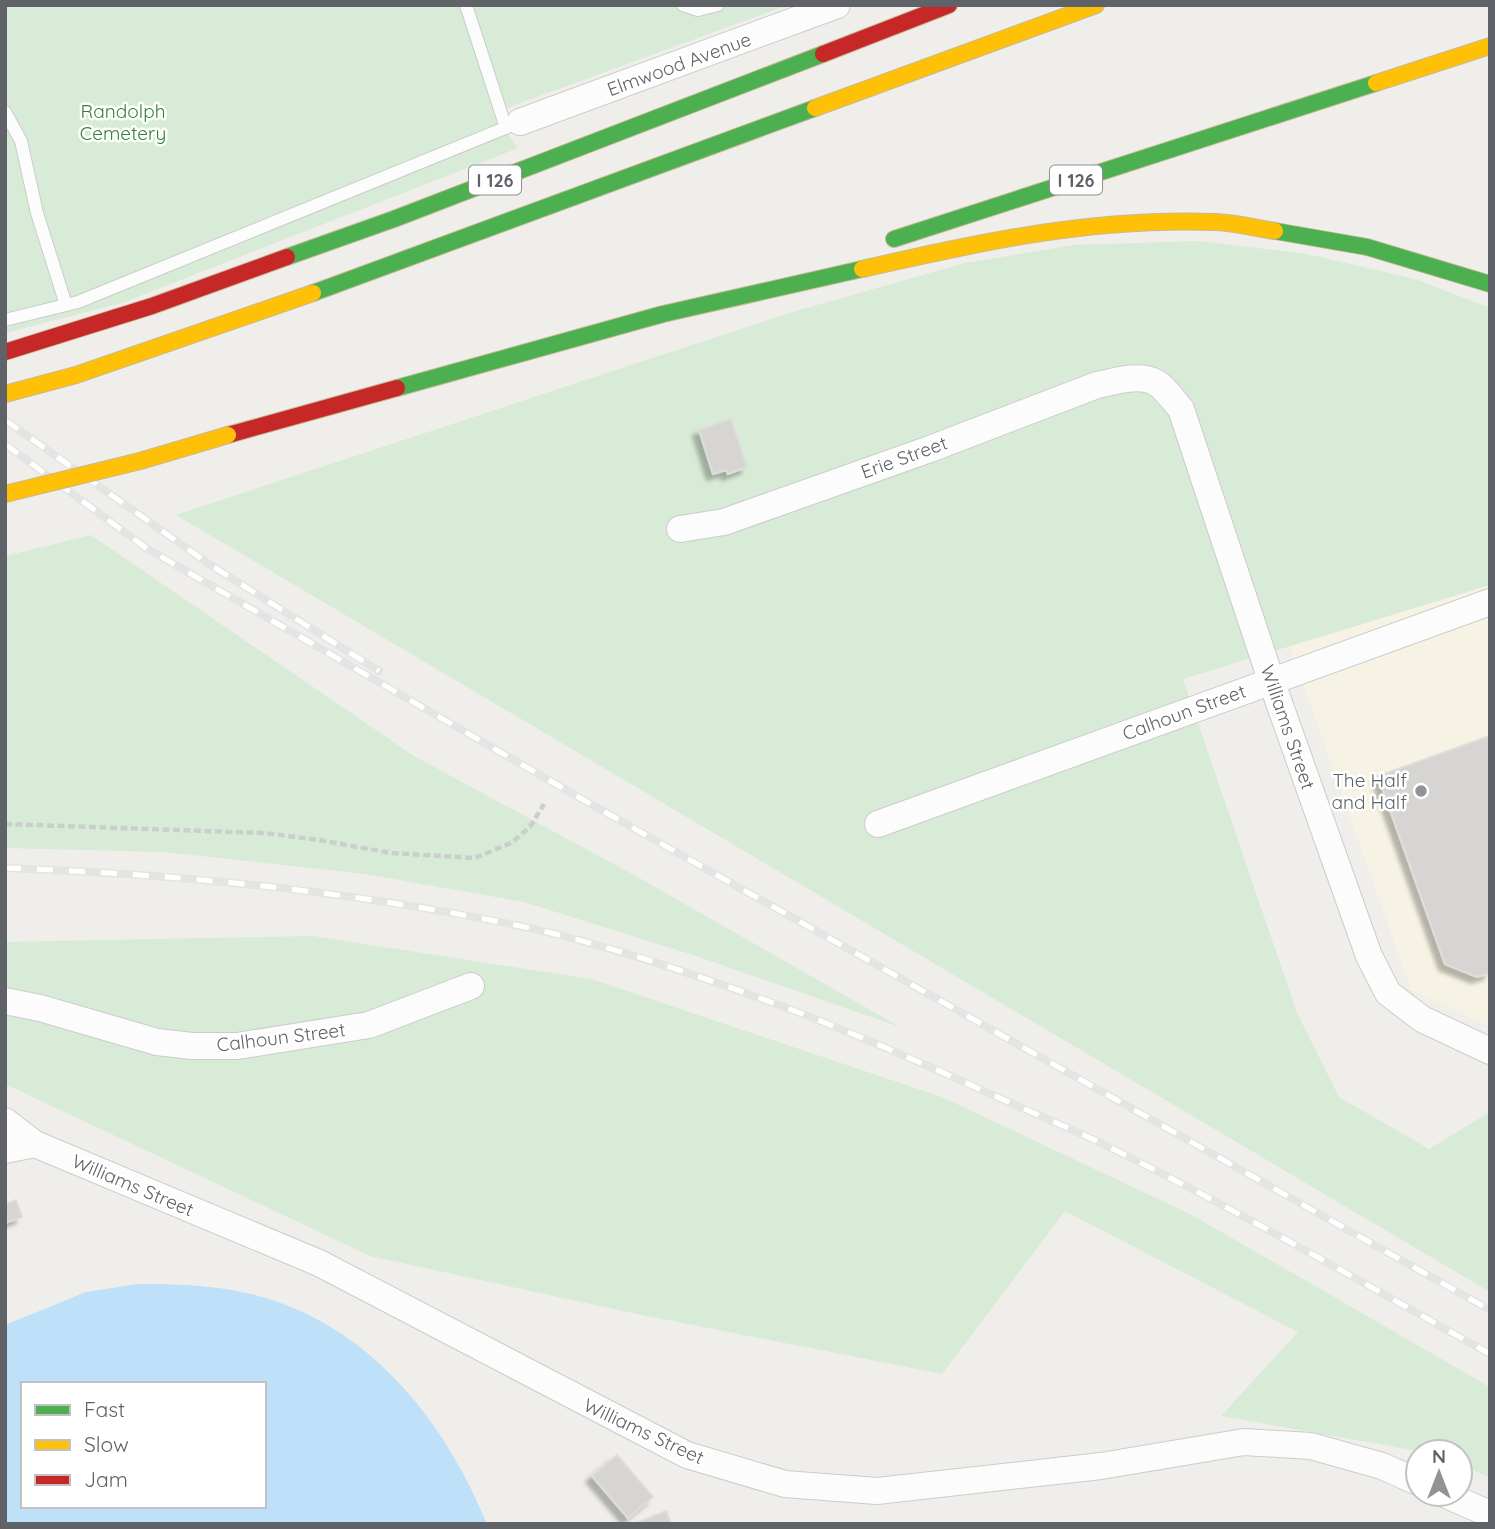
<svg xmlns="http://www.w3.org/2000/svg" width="1495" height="1529" font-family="Quicksand,sans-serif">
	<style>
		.commercial { fill: #f7f3e4 }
		.green { fill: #d8ebd6 }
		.water { fill: #bfe0f9; fill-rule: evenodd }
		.building { fill: #d6d5d3; stroke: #deddd9; stroke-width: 2; filter: url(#shadow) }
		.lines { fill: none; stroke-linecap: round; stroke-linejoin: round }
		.lane-casing { stroke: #cbcccc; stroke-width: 14 }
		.street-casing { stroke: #cbcccc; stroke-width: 28 }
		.fast-casing { stroke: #c8b996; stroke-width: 18 }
		.slow-casing { stroke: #c8b996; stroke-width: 18 }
		.jam-casing { stroke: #c8b996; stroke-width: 18 }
		.path { stroke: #cacfcc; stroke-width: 4.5; stroke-dasharray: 7 3.5; stroke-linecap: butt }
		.lane { stroke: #fdfcfc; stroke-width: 12 }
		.street { stroke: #fdfcfc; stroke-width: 26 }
		.fast { stroke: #4caf50; stroke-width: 16 }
		.slow { stroke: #ffc107; stroke-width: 16 }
		.jam { stroke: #c62828; stroke-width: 16 }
		.rail-casing { stroke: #e4e4e4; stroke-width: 8 }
		.rail { stroke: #fff; stroke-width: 5; stroke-dasharray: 16; stroke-linecap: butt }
		.slow-bridge-casing { stroke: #c8b996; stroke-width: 18; stroke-linecap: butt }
		.slow-bridge { stroke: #ffc107; stroke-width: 16 }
		.poi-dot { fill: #919496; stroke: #fff; stroke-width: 2.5 }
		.labels { text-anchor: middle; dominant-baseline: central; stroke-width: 5; stroke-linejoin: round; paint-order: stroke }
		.shield { fill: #fff; stroke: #8f9295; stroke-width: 2 }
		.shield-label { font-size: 18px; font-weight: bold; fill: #5f6368 }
		.street-label { font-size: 19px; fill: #5f6368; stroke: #fff }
		.park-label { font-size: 19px; fill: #348238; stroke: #fff }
		.poi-label { font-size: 19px; fill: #5f6368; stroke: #fff; text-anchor: end }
	</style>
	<defs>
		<filter id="shadow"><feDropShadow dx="-6" dy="6" stdDeviation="2" flood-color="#0004"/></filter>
	</defs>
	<rect width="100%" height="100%" fill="#efeeea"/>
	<path class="commercial" d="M1490,585V1026L1411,990L1290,646Z"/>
	<g class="green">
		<path d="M5,5H788L493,113L518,148L122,303L5,333Z"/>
		<path d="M1198,241L1307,254L1415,279L1490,308V585L1183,679L1297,1013L1339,1097L1429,1149L1490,1112V1292L176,515L789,313L965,263L1073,245Z"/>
		<path d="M91,535L414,756L634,875L900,1027L693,955L524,902L365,874L164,852L5,848V556Z"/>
		<path d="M313,936L591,979L942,1097L1192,1215L1490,1387V1478L1460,1464V1452H1424L1221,1416L1298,1332L1065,1211L942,1374L632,1313L370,1256L5,1084V942Z"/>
	</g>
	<path class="water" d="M138,1284C178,1284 217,1285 255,1295C369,1325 444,1419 487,1524H5V1325L86,1292ZM23,1384H264V1506H23Z"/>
	<g class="building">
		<path d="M731,419L747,467L728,474L726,470L713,474L699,430Z"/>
		<path d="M1490,736V973L1477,977L1445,964L1378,776Z"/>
		<path d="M16,1200L22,1217L8,1222L5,1204Z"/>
		<path d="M617,1455L653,1497L628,1518L592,1476Z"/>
		<path d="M666,1511L671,1524H634Z"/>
	</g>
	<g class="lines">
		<g class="lane-casing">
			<g id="lane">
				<path d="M466,5L506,128"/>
				<path d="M683,5L698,10L718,5"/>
				<path d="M5,112L21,141L37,213L66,305"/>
				<path d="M5,320L78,302L520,122"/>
			</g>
		</g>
		<g class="street-casing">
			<g id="street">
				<path d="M520,122L837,5"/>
				<path d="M680,529L724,522L930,449L1097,385C1113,382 1137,374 1153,381C1164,386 1173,400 1181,409L1271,680L1369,956L1388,993L1422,1019L1490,1051"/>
				<path d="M878,824L1490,602"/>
				<path d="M5,1001L40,1008L157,1042L192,1046H237L369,1025L471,986"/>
				<path d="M5,1121L35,1144L319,1263L687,1455L785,1484L877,1491L1101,1466L1244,1442L1311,1446L1382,1466L1418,1482"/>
				<path d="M5,1150L35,1144"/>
				<path d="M1444,1494L1490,1514"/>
			</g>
		</g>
		<g class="fast-casing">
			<g id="fast">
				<path d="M1275,231L1367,247L1490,284"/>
				<path d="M894,239L1376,83"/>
				<path d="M287,257L394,219L823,54"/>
				<path d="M313,293L815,108"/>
				<path d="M397,388L663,314L862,269"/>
			</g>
		</g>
		<g class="slow-casing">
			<g id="slow">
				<path d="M1376,83L1490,46"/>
				<path d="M815,108L1096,5"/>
				<path d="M862,269C982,242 1092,217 1216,222C1236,223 1256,228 1275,231"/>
				<path d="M5,394L76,375L313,293"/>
			</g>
		</g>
		<g class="jam-casing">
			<g id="jam">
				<path d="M823,54L949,5"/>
				<path d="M5,352L152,306L287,257"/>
				<path d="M228,435L397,388"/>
			</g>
		</g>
		<path class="path" d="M5,824L264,833L319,840L391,853L475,858L511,843L530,827L544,804"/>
		<use href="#lane" class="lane"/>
		<use href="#street" class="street"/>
		<use href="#fast" class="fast"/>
		<use href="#slow" class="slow"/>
		<use href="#jam" class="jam"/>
		<g class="rail-casing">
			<g id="rail">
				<path d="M5,420L209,564L379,671"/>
				<path d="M5,444L146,548L580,798L1490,1310"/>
				<path d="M5,868C182,874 361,892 534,929C618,948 703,977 784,1007C859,1035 931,1067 1004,1100C1040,1116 1077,1131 1113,1149C1241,1212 1365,1284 1490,1354"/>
			</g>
		</g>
		<use href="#rail" class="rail"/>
		<g class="slow-bridge-casing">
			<path id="slow-bridge" d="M5,494L140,461L228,435"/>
		</g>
		<use href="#slow-bridge" class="slow-bridge"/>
	</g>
	<circle class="poi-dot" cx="1421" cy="791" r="7"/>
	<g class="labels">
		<g class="shield">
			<rect x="469" y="165.5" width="52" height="29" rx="5"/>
			<rect x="1050" y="165.5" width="52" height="29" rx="5"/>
		</g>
		<g class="shield-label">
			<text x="495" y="180">I 126</text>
			<text x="1076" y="180">I 126</text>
		</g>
		<g class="street-label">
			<text transform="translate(679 64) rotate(-20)">Elmwood Avenue</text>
			<text transform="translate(904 457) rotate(-20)">Erie Street</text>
			<text transform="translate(1184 712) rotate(-20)">Calhoun Street</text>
			<text transform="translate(1288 727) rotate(71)">Williams Street</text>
			<text transform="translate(281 1037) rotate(-7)">Calhoun Street</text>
			<text transform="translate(133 1185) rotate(23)">Williams Street</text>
			<text transform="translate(644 1431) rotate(25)">Williams Street</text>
		</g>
		<g class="park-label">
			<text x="123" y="111">Randolph<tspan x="123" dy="22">Cemetery</tspan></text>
		</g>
		<g class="poi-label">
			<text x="1407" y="780">The Half<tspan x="1407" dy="22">and Half</tspan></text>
		</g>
	</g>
	<rect width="1495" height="1529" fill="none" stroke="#5f6368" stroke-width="14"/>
	<rect x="21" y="1382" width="245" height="126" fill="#ffffff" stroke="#bfc1c3" stroke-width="2"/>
	<rect x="35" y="1405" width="35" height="10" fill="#4caf50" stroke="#bfc1c3" stroke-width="2"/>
	<text x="84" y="1417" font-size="21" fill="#5f6368">Fast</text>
	<rect x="35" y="1440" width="35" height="10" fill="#ffc107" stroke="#bfc1c3" stroke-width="2"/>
	<text x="84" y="1452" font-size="21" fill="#5f6368">Slow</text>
	<rect x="35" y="1475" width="35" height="10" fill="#c62828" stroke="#bfc1c3" stroke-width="2"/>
	<text x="84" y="1487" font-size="21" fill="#5f6368">Jam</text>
	<g transform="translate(1439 1473)"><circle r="33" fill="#ffffff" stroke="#bfc1c3" stroke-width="2"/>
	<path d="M0-5L12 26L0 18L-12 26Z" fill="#919496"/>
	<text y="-10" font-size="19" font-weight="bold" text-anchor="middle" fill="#5f6368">N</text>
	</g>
</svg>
